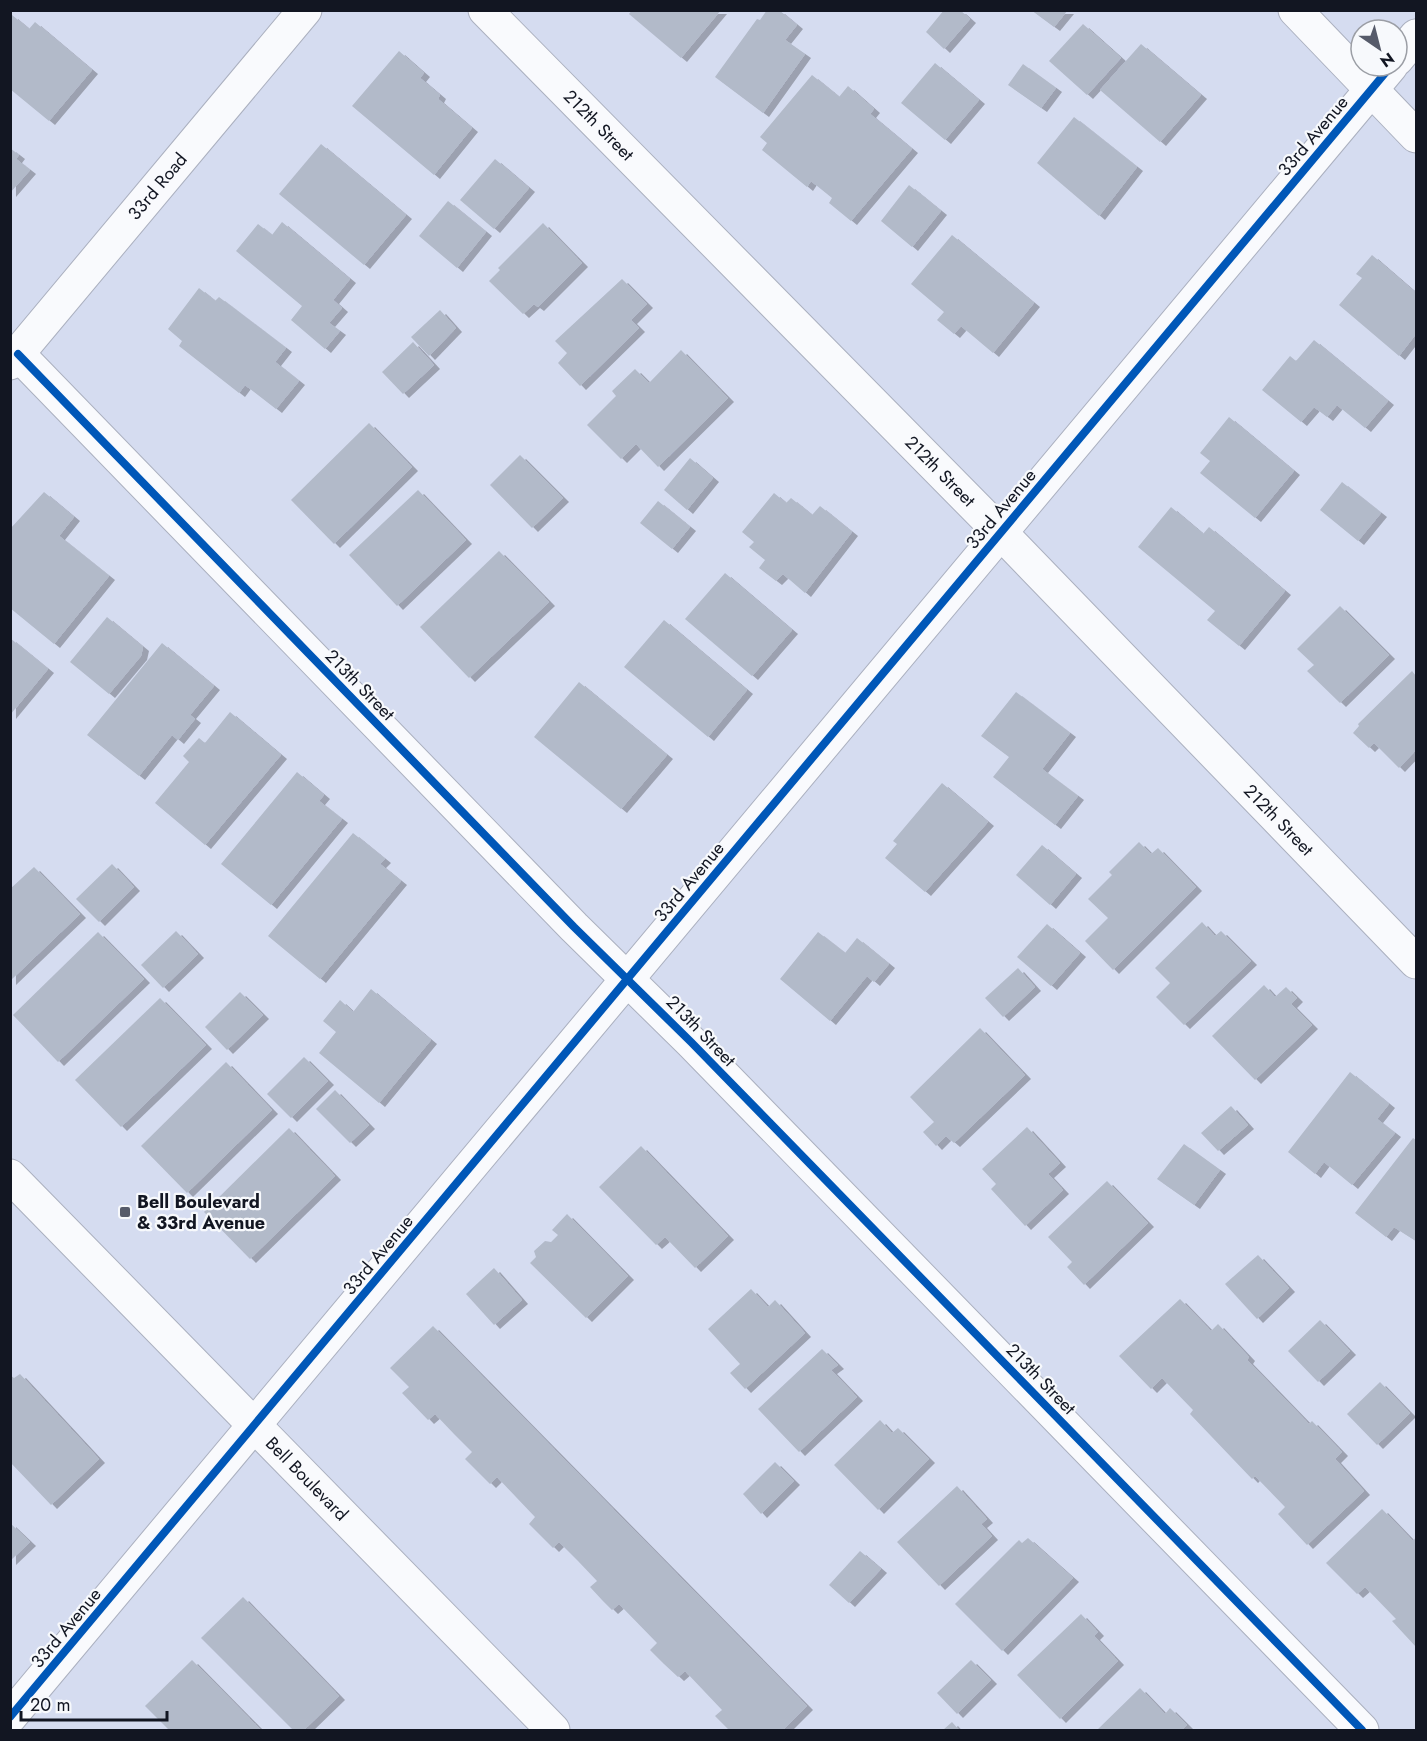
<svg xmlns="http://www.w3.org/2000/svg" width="1427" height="1741" font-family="Jost,sans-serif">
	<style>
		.building { fill: #b2bac9; filter: url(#shadow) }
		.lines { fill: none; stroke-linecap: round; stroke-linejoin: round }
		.street-casing { stroke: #abb0bf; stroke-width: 35 }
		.secondary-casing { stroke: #abb0bf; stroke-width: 35 }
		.street { stroke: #f9fafd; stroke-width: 33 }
		.secondary { stroke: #f9fafd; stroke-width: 33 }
		.cycleway-casing { stroke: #f7f9fc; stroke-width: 11 }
		.cycleway { stroke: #0057b8; stroke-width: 8 }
		.poi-dot { fill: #565b6a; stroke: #f7f9fc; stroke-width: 2 }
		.labels { text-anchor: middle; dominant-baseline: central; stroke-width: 4.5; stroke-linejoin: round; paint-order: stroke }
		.street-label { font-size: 18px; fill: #121622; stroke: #f7f9fc }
		.poi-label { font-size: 18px; font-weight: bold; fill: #121622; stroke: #f7f9fc; text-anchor: start }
	</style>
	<defs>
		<filter id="shadow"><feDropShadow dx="6" dy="4" stdDeviation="0" flood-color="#0004"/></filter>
	</defs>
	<rect width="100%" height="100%" fill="#d5dcf0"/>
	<g class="building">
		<path d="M632,10H721L681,58L629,14Z"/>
		<path d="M767,10H779L797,25L785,40L805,54L763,113L715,77L757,19L760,20Z"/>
		<path d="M944,10H960L970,19L944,49L926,32Z"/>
		<path d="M1031,10H1068L1054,27Z"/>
		<path d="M12,15L29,29L35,22L92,70L49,121L10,89Z"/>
		<path d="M1083,24L1121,58L1087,95L1049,61Z"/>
		<path d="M1141,44L1201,95L1160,142L1100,90Z"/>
		<path d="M399,51L424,73L420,78L440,95L438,99L472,128L434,175L352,106Z"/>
		<path d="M935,63L979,100L945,140L901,103Z"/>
		<path d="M1023,64L1056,88L1041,108L1008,85Z"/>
		<path d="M812,75L839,97L848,86L874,109L870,114L912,149L851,221L829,203L832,198L811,181L807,187L762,150L767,143L760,137Z"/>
		<path d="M1074,117L1137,167L1099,216L1037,163Z"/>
		<path d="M321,144L406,215L364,265L279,194Z"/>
		<path d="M10,148L19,155L16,159L30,170L10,193Z"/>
		<path d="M495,159L529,188L494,229L460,200Z"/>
		<path d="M909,185L941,211L912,247L881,221Z"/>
		<path d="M448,201L486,232L457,268L419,236Z"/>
		<path d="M282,222L350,279L333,300L342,308L329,323L340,331L325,349L291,320L302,306L236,251L258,224L272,235Z"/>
		<path d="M543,223L582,263L538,307L534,304L523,314L489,281L500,270L498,268Z"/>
		<path d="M952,235L1034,303L993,353L961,326L954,334L937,320L944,312L911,284Z"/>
		<path d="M1372,255L1416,293V334L1399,356L1339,305L1362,278L1356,274Z"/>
		<path d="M622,279L647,304L631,320L639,328L580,386L558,363L567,353L555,341Z"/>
		<path d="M199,288L215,301L219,297L286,348L275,362L299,381L276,409L245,385L239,393L179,346L182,341L168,329Z"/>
		<path d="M440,310L456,328L429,356L411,337Z"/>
		<path d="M1314,340L1388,401L1365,428L1337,405L1327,417L1314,407L1301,422L1262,390L1290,356L1296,361Z"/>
		<path d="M413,342L434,365L403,394L382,372Z"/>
		<path d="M681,350L728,398L658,467L636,444L621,459L587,425L616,396L612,391L635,369L649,383Z"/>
		<path d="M1229,417L1294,471L1255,518L1200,473L1210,461L1200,453Z"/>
		<path d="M369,423L412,467L334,544L291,500Z"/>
		<path d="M520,455L563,498L532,528L490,485Z"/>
		<path d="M690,458L713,478L687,510L664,490Z"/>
		<path d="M1342,482L1381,513L1358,541L1320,510Z"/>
		<path d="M418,490L466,540L397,606L349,555Z"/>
		<path d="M44,492L74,517L59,536L109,576L54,644L10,608V529Z"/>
		<path d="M774,493L786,503L791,498L812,515L820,506L852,532L805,593L783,574L776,581L759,568L765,560L749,547L754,542L742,532Z"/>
		<path d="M658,501L690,527L672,549L640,523Z"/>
		<path d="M1171,507L1203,534L1209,527L1285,591L1239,646L1207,620L1215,611L1138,547Z"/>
		<path d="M499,551L549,602L469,678L420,627Z"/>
		<path d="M725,573L792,630L752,676L685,619Z"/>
		<path d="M1340,606L1389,655L1340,703L1307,671L1314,665L1297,649Z"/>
		<path d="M107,617L143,647L141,656L109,694L70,662Z"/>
		<path d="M664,620L747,690L708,737L624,667Z"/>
		<path d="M10,638L48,669L10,715Z"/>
		<path d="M162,643L214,686L190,715L195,719L178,740L172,735L139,776L87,735Z"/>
		<path d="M1412,671L1416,676V750L1399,768L1374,743L1369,748L1353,733L1359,726L1358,724Z"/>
		<path d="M579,682L667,755L621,809L534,737Z"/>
		<path d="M1016,692L1070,733L1042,769L1078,796L1055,825L993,777L1009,757L981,736Z"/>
		<path d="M230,712L281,755L205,845L155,803L189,762L183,756L199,738L205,743Z"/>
		<path d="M297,772L324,795L319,801L342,819L271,905L221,864Z"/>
		<path d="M942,783L988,822L925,892L885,858L897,844L893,841Z"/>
		<path d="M353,833L385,859L380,864L401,881L320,979L268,936Z"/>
		<path d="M1139,842L1151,854L1158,848L1196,887L1113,970L1085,941L1108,918L1088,899L1112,875L1109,872Z"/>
		<path d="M1042,845L1076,874L1050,905L1016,875Z"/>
		<path d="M112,864L134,887L99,922L76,899Z"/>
		<path d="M34,867L80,914L10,981V889Z"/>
		<path d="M1202,922L1215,936L1221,931L1251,961L1184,1025L1156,997L1170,983L1155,968Z"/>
		<path d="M1047,924L1080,953L1051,986L1017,957Z"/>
		<path d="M176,931L198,954L163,988L141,965Z"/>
		<path d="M98,932L144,979L58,1062L13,1015Z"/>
		<path d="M818,932L845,953L857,938L889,964L874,982L867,976L830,1021L780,979Z"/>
		<path d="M1018,968L1035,987L1003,1017L985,998Z"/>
		<path d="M1264,985L1275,997L1286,987L1297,998L1291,1004L1312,1025L1255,1080L1212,1036Z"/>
		<path d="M371,989L431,1040L379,1103L319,1053L336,1032L323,1021L340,1000L353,1012Z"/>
		<path d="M240,992L263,1015L227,1050L205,1027Z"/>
		<path d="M160,998L206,1045L121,1127L75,1080Z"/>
		<path d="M980,1028L1025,1075L954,1143L946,1136L936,1146L923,1132L934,1122L910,1097Z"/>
		<path d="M304,1057L328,1081L291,1118L267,1094Z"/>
		<path d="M226,1062L272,1110L187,1193L141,1146Z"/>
		<path d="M1350,1072L1389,1104L1377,1119L1395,1133L1352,1185L1324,1162L1315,1174L1288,1152Z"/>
		<path d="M335,1090L369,1125L350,1143L316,1109Z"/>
		<path d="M1231,1106L1248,1125L1218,1151L1201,1133Z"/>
		<path d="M1027,1127L1060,1163L1048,1174L1063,1190L1025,1226L991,1189L996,1184L982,1169Z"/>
		<path d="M289,1128L335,1176L250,1259L204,1212Z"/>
		<path d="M1413,1138L1416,1140V1241L1394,1227L1386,1237L1355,1213Z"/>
		<path d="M1184,1144L1220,1170L1194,1205L1157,1179Z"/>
		<path d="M641,1146L728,1236L695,1268L665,1237L656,1245L599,1187Z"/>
		<path d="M1107,1181L1148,1223L1084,1285L1067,1267L1072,1262L1048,1237Z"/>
		<path d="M567,1214L628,1276L586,1318L530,1263L536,1257L534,1251L545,1241L551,1242L558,1235L552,1230Z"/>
		<path d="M1258,1255L1289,1288L1257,1319L1225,1284Z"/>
		<path d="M494,1268L522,1300L494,1325L466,1294Z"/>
		<path d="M751,1289L768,1307L775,1300L805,1333L745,1389L730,1373L740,1364L708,1329Z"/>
		<path d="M1180,1299L1211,1331L1218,1324L1249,1357L1247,1360L1309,1424L1312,1421L1342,1452L1335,1459L1364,1491L1307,1545L1278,1514L1285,1507L1255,1476L1252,1479L1190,1414L1193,1410L1162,1378L1151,1389L1119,1356Z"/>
		<path d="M1320,1320L1350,1351L1318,1382L1288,1351Z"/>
		<path d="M433,1326L807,1706L783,1730H729L715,1716L722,1710L685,1671L678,1677L664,1664L650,1650L657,1643L619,1604L612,1610L602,1600L590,1587L597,1581L578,1561L559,1542L553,1548L529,1524L535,1517L497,1477L490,1484L465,1459L472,1452L454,1434L435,1414L428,1420L402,1393L409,1387L390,1368Z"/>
		<path d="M822,1349L838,1365L831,1370L857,1397L799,1452L758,1409Z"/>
		<path d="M20,1374L99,1459L51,1505L10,1462V1375L14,1378Z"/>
		<path d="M1380,1382L1410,1413L1377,1445L1347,1414Z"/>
		<path d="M880,1420L892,1433L898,1428L929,1459L878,1510L834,1465Z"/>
		<path d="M775,1462L794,1481L761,1514L743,1494Z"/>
		<path d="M957,1486L987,1519L981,1524L992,1536L939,1586L897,1542Z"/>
		<path d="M1382,1509L1413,1541L1416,1537V1647L1392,1621L1396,1619L1365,1587L1357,1594L1326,1563Z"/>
		<path d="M10,1523L30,1542L10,1561Z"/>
		<path d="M1028,1538L1073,1578L1002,1651L955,1604L1019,1540L1022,1543Z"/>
		<path d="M860,1551L881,1569L849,1603L829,1585Z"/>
		<path d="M243,1597L339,1696L304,1730H293L201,1638Z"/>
		<path d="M1081,1614L1098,1632L1094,1636L1118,1661L1060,1719L1017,1675Z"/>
		<path d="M192,1660L261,1730H169L145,1706Z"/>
		<path d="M971,1660L991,1680L957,1714L937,1693Z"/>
		<path d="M1140,1688L1165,1714L1170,1708L1187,1725L1182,1730H1097Z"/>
		<path d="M952,1722L959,1730H943Z"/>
	</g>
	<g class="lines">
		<g class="street-casing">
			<g id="street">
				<path id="s1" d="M485,10L1001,533L1416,962"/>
				<path d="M1295,10L1416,136"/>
				<path d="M1397,59L1416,36"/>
				<path d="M18,354L574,927L691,1042L1362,1730"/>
				<path id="s2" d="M10,363L305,10"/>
				<path d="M10,1717L1391,66"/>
			</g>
		</g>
		<g class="secondary-casing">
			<g id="secondary">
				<path id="s3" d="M10,1176L553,1730"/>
			</g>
		</g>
		<use href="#street" class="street"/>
		<use href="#secondary" class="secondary"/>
		<g class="cycleway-casing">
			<g id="cycleway">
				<path d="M18,354L574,927L691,1042L1362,1730"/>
				<path d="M10,1717L1391,66"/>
			</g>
		</g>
		<use href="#cycleway" class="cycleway"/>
	</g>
	<rect class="poi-dot" x="119" y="1206" width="12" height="12" rx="3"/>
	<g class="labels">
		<g class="street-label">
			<text stroke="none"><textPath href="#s1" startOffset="162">212th Street</textPath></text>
			<text transform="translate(1313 136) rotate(-50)">33rd Avenue</text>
			<text stroke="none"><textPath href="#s2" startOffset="230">33rd Road</textPath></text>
			<text stroke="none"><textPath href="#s1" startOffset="648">212th Street</textPath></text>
			<text transform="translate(1001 509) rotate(-50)">33rd Avenue</text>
			<text transform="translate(360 685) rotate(46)">213th Street</text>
			<text stroke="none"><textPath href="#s1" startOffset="1134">212th Street</textPath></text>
			<text transform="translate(689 882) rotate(-50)">33rd Avenue</text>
			<text transform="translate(701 1031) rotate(46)">213th Street</text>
			<text transform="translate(378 1255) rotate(-50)">33rd Avenue</text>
			<text transform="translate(1041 1379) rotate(46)">213th Street</text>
			<text stroke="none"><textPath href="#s3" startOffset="424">Bell Boulevard</textPath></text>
			<text transform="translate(66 1628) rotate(-50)">33rd Avenue</text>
		</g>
		<g class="poi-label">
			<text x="137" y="1202">Bell Boulevard<tspan x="137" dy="21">&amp; 33rd Avenue</tspan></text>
		</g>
	</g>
	<rect width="1427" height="1741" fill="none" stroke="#121622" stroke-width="24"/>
	<g transform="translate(1379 48) rotate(145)"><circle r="28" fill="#f7f9fc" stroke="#9b9ea5" stroke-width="1.5"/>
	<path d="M0-4.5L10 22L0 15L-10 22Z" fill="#565b6a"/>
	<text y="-9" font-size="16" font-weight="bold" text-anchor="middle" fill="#121622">N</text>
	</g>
	<path d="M21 1711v9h146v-9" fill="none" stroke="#121622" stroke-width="3"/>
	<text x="30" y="1711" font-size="18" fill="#121622" stroke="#f7f9fc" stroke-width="4.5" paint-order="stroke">20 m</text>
</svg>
